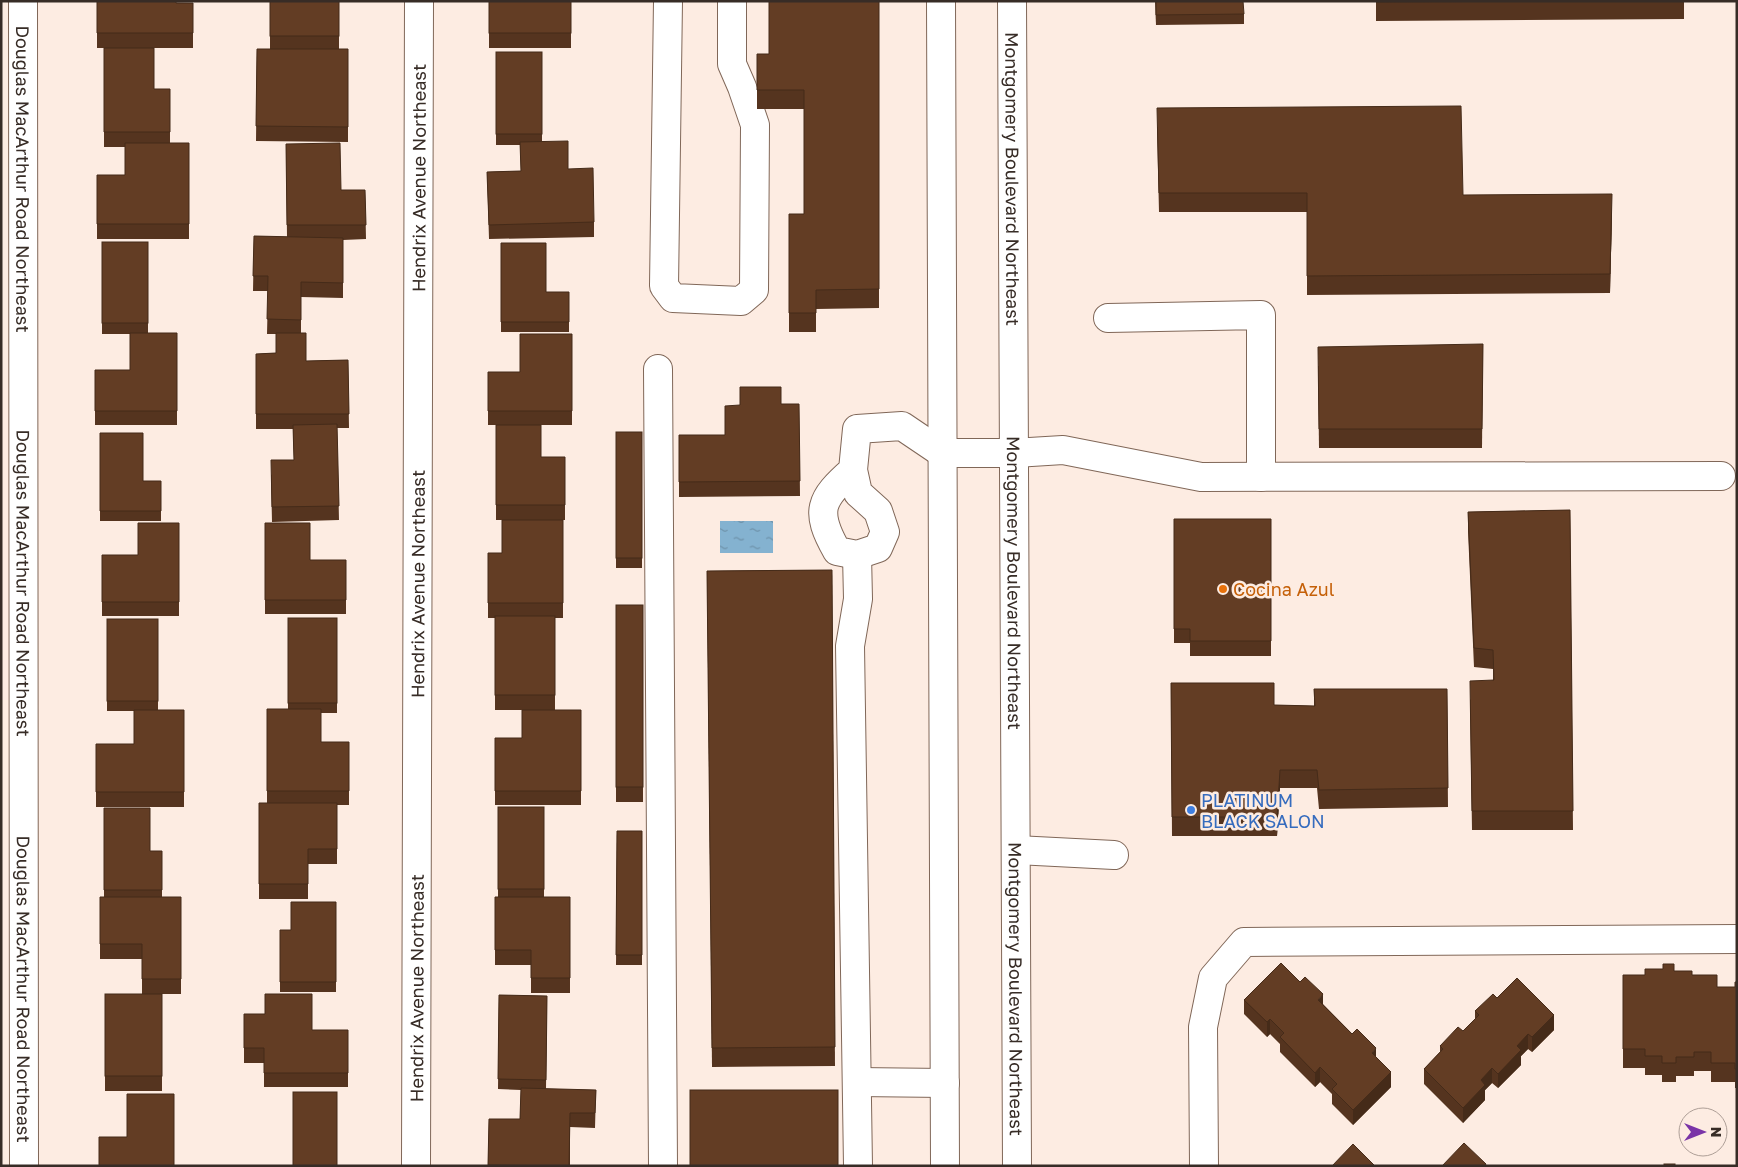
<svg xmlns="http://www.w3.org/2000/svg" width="1738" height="1167" font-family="'Golos Text',sans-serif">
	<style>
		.water { fill: url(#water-ripples) }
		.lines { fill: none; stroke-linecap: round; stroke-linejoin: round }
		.minor-casing { stroke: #806758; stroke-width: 30 }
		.major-casing { stroke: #806758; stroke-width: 30 }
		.minor { stroke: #fff; stroke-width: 28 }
		.major { stroke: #fff; stroke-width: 28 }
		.wall { fill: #55341f }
		.shaded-wall { fill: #452b19 }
		.building { fill: #633d24; stroke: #452b19 }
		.food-dot { fill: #e8710a; stroke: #fdece2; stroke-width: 2 }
		.shop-dot { fill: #3f7fe0; stroke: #fdece2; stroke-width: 2 }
		.labels { text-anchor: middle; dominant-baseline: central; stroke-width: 5; stroke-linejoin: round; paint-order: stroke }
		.street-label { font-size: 18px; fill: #372c26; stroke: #fdece2 }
		.food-label { font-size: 18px; fill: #c56008; stroke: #fdece2; text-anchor: start }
		.shop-label { font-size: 18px; fill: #366cbe; stroke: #fdece2; text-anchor: start }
	</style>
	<defs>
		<pattern id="water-ripples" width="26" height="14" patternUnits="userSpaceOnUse" patternTransform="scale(1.25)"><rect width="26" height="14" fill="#84b2d0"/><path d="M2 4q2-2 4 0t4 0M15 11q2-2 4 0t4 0" fill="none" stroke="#6d91a9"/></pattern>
	</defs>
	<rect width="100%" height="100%" fill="#fdece2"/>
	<rect class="water" x="720" y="521" width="53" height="32"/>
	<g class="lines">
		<g class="minor-casing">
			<g id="minor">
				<path id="s1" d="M23,1L24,1166"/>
				<path d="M668,1L664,286L673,298L741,301L754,290L755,125L742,87L732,64V1"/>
				<path d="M1108,318L1261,315V477"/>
				<path d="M658,369L663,1166"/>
				<path d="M853,470C820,499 814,511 837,551L857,555L878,548L885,532L878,511L858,493L853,470L857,429L902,426L942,453H1014L1063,450L1201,477L1721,476"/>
				<path d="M857,555L858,599L850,646L858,1166"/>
				<path d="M1016,850L1114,855"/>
				<path d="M857,1082L945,1083"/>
				<path id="s2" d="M416,1166L419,1"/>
				<path d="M1204,1166L1203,1027L1213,978L1244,942L1737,939"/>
			</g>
		</g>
		<g class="major-casing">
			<g id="major">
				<path d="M941,1L945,1166"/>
				<path id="s3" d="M1012,1L1017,1166"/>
			</g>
		</g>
		<use href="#minor" class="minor"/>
		<use href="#major" class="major"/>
	</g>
	<g class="wall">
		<path d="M97,1L193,3V48H97Z"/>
		<path d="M270,1H339V49H348V142L256,141L257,49H270Z"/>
		<rect x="489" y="1" width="82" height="47"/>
		<path d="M879,1V308L816,309V332H789V214H804V109H757V54H769Z"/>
		<path d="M1155,1L1244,14V24L1156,25Z"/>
		<path d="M1376,1H1684V19L1376,21Z"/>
		<path d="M104,48L154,89H170V143H189V239H97V175H125V147H104Z"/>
		<path d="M496,52H542V141L568,169L594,222V237L489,239L487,172L521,171L520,145H496Z"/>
		<path d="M1157,127L1463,195L1612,213L1610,293L1307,295V212H1159Z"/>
		<path d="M286,144L341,190H365L366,239L343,240V298L301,297V333L306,361L348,360L349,428H337L339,520L272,522L271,475L294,460L293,429H256V354L276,353V334H267L268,291H253L254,236L287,237Z"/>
		<path d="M102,242H148V333H177V425H95V370H130V334H102Z"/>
		<path d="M501,243L546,292H569V332H501Z"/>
		<path d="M572,334V425H541V457H565V520H496V425H488V372H520Z"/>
		<path d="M1483,344L1482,448H1319L1318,366Z"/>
		<path d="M781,404H799L800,496L679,497V435H725Z"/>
		<rect x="616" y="432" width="26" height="136"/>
		<path d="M100,433L143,481H161V521H100Z"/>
		<path d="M1570,510L1573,830H1472L1470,700L1493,680V669L1474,667L1468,531V512Z"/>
		<path d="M1174,519H1271V656H1190V643H1174Z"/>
		<path d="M563,520V618H555V710H495V618H488V553H502Z"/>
		<path d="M179,523V616H102V555H138Z"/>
		<path d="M265,523L310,560H346V614H265Z"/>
		<path d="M832,570L835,1066L712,1067L707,571Z"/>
		<rect x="616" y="605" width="27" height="197"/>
		<path d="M288,618H337V713H321V742H349V805H337V864H308V899H259V803H267V709H288Z"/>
		<path d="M107,619H158V710H184V807H96V744H134V711H107Z"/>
		<path d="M1171,683L1274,705L1314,706V689H1447L1448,807L1319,809L1317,788H1280L1277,836H1172Z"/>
		<path d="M581,710V805H495V738H522Z"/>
		<path d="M498,807H544V897H570V993H531V965H495V897H498Z"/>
		<path d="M104,808L150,851H162V897H181V994H162V1091H105V994H142V959H100V897H104Z"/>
		<path d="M617,831H642V965H616Z"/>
		<path d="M336,902V992H280V930H291Z"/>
		<path d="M1674,971L1692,975L1717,987H1735L1737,982V1088H1735V1082H1711V1071H1694V1076H1676V1082H1662V1075H1645V1068H1623V975H1645Z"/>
		<path d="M499,995L547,996L546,1089L596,1090L595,1128L570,1127V1166H488L489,1119H520L521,1090L498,1089Z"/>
		<path d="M1497,998L1554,1030L1532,1052L1528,1049L1521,1056V1065L1498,1088L1492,1083L1485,1090V1100L1463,1123L1424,1084V1069L1440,1052V1046L1463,1031L1475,1019V1011Z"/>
		<path d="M1244,1000L1323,1004L1376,1058L1391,1087L1353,1125L1332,1104V1094L1320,1082L1315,1087L1280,1052V1044L1270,1034L1267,1037L1244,1014Z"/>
		<path d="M244,1014L312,1030H348V1087H264V1063H244Z"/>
	</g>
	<g class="shaded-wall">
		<path d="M1612,194V213L1610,293V274Z"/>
		<path d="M1280,770V788L1277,836V817Z"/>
		<path d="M1323,994V1009L1318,1000Z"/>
		<path d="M1554,1015V1030L1532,1052V1037Z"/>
		<path d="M1270,1019V1034L1267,1037V1022Z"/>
		<path d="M1528,1034V1049L1521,1056V1065L1498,1088V1074L1517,1046Z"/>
		<path d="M1376,1048V1063L1372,1053Z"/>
		<path d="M1320,1067V1082L1315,1087V1073Z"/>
		<path d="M1492,1068V1083L1485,1090V1100L1463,1123V1108L1481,1080Z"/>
		<path d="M1391,1072V1087L1353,1125V1110Z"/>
	</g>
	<g class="building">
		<path d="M97,1H176V3H193V33H97Z"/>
		<rect x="270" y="1" width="69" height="35"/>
		<rect x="489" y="1" width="82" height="32"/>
		<path d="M769,1H879V289L816,290V313H789V214H804V90H757V54H769Z"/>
		<path d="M1156,1H1243L1244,14L1156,15Z"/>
		<path d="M1376,1H1550L1376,2Z"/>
		<path d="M104,48H154V89H170V132H104Z"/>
		<path d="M257,49H348V127L256,126Z"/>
		<rect x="496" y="52" width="46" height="82"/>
		<path d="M1461,106L1463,195L1612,194L1610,274L1307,276V193H1159L1157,108Z"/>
		<path d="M568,141V169L593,168L594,222L489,225L487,172L521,171L520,142Z"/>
		<path d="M125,143H189V224H97V175H125Z"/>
		<path d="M340,143L341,190H365L366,225H287L286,144Z"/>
		<path d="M254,236L343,238V283L301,282V320L267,319L268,276H253Z"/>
		<rect x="102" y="242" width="46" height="81"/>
		<path d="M501,243H546V292H569V322H501Z"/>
		<path d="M130,333H177V411H95V370H130Z"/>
		<path d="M276,333H306V361L348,360L349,414H256V354L276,353Z"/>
		<path d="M520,334H572V411H488V372H520Z"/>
		<path d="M1483,344L1482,429H1319L1318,347Z"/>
		<path d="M740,387H781V404H799L800,481L679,482V435H725V406L740,405Z"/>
		<path d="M337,424L339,506L272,507L271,460H294L293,425Z"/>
		<path d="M496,425H541V457H565V505H496Z"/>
		<rect x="616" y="432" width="26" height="126"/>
		<path d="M100,433H143V481H161V511H100Z"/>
		<path d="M1570,510L1573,811H1472L1470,681L1494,680L1493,650L1474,648L1468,512Z"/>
		<path d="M1174,519H1271V641H1190V629H1174Z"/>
		<path d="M502,520H563V603H488V553H502Z"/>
		<path d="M138,523H179V602H102V555H138Z"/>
		<path d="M265,523H310V560H346V600H265Z"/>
		<path d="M832,570L835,1047L712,1048L707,571Z"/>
		<rect x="616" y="605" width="27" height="182"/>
		<rect x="495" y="616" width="60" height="79"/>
		<rect x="288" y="618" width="49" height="85"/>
		<rect x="107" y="619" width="51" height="82"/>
		<path d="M1171,683H1274V705L1315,706L1314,689H1447L1448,788L1319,790L1317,770H1280L1277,817H1172Z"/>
		<path d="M267,709H321V742H349V791H267Z"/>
		<path d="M134,710H184V792H96V744H134Z"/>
		<path d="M522,710H581V791H495V738H522Z"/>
		<path d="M259,803H337V849H308V884H259Z"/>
		<rect x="498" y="807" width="46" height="82"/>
		<path d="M104,808H150V851H162V890H104Z"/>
		<path d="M617,831H642V955H616Z"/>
		<path d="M100,897H181V979H142V944H100Z"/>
		<path d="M495,897H570V978H531V950H495Z"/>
		<path d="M291,902H336V982H280V930H291Z"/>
		<path d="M1281,963L1300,982L1305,977L1323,994L1318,1000L1352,1034L1357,1029L1376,1048L1372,1053L1391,1072L1353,1110L1332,1089L1337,1084L1320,1067L1315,1073L1280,1037L1284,1033L1270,1019L1267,1022L1244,1000Z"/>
		<path d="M1663,964H1674V971H1692V975H1717V987H1735V982H1737V1069H1735V1063H1711V1052H1694V1057H1676V1063H1662V1056H1645V1049H1623V975H1645V969H1663Z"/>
		<path d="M1517,978L1554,1015L1532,1037L1528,1034L1517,1046L1521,1050L1498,1074L1492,1068L1481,1080L1485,1085L1463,1108L1424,1069L1443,1049L1440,1046L1458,1027L1463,1031L1479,1015L1475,1011L1493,994L1497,998Z"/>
		<rect x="105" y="994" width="57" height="82"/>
		<path d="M265,994H312V1030H348V1073H264V1048H244V1014H265Z"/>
		<path d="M499,995L547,996L546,1080L498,1079Z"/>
		<path d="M521,1088L596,1090L595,1113H570L569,1166L488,1165L489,1119H520Z"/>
		<rect x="690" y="1090" width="148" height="76"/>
		<rect x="293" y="1092" width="44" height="74"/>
		<path d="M127,1094H174V1166H99V1137H127Z"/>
		<path d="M1464,1143L1486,1164L1485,1166H1442Z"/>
		<path d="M1353,1144L1375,1166H1332Z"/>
		<rect x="1664" y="1164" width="11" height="2"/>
	</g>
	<circle class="food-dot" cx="1223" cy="589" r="5"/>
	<circle class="shop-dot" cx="1191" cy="810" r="5"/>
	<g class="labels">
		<g class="street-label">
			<text stroke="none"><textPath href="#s1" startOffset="178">Douglas MacArthur Road Northeast</textPath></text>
			<text stroke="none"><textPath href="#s2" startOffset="988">Hendrix Avenue Northeast</textPath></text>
			<text stroke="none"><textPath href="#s3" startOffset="178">Montgomery Boulevard Northeast</textPath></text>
			<text stroke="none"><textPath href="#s2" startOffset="582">Hendrix Avenue Northeast</textPath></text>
			<text stroke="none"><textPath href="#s1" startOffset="582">Douglas MacArthur Road Northeast</textPath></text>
			<text stroke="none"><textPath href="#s3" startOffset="582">Montgomery Boulevard Northeast</textPath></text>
			<text stroke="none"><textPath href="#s1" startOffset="988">Douglas MacArthur Road Northeast</textPath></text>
			<text stroke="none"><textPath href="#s2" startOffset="178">Hendrix Avenue Northeast</textPath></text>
			<text stroke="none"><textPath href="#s3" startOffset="988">Montgomery Boulevard Northeast</textPath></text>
		</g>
		<g class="food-label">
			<text x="1233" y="589">Cocina Azul</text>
		</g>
		<g class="shop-label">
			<text x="1201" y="800">PLATINUM<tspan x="1201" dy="21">BLACK SALON</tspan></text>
		</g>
	</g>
	<rect width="1738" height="1167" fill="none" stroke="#372c26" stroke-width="5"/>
	<g transform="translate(1703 1132) rotate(90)"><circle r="24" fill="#fdece2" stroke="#ae9f97"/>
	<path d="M0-4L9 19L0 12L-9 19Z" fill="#7a34a7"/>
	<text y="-8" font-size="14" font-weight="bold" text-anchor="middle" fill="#372c26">N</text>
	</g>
</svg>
